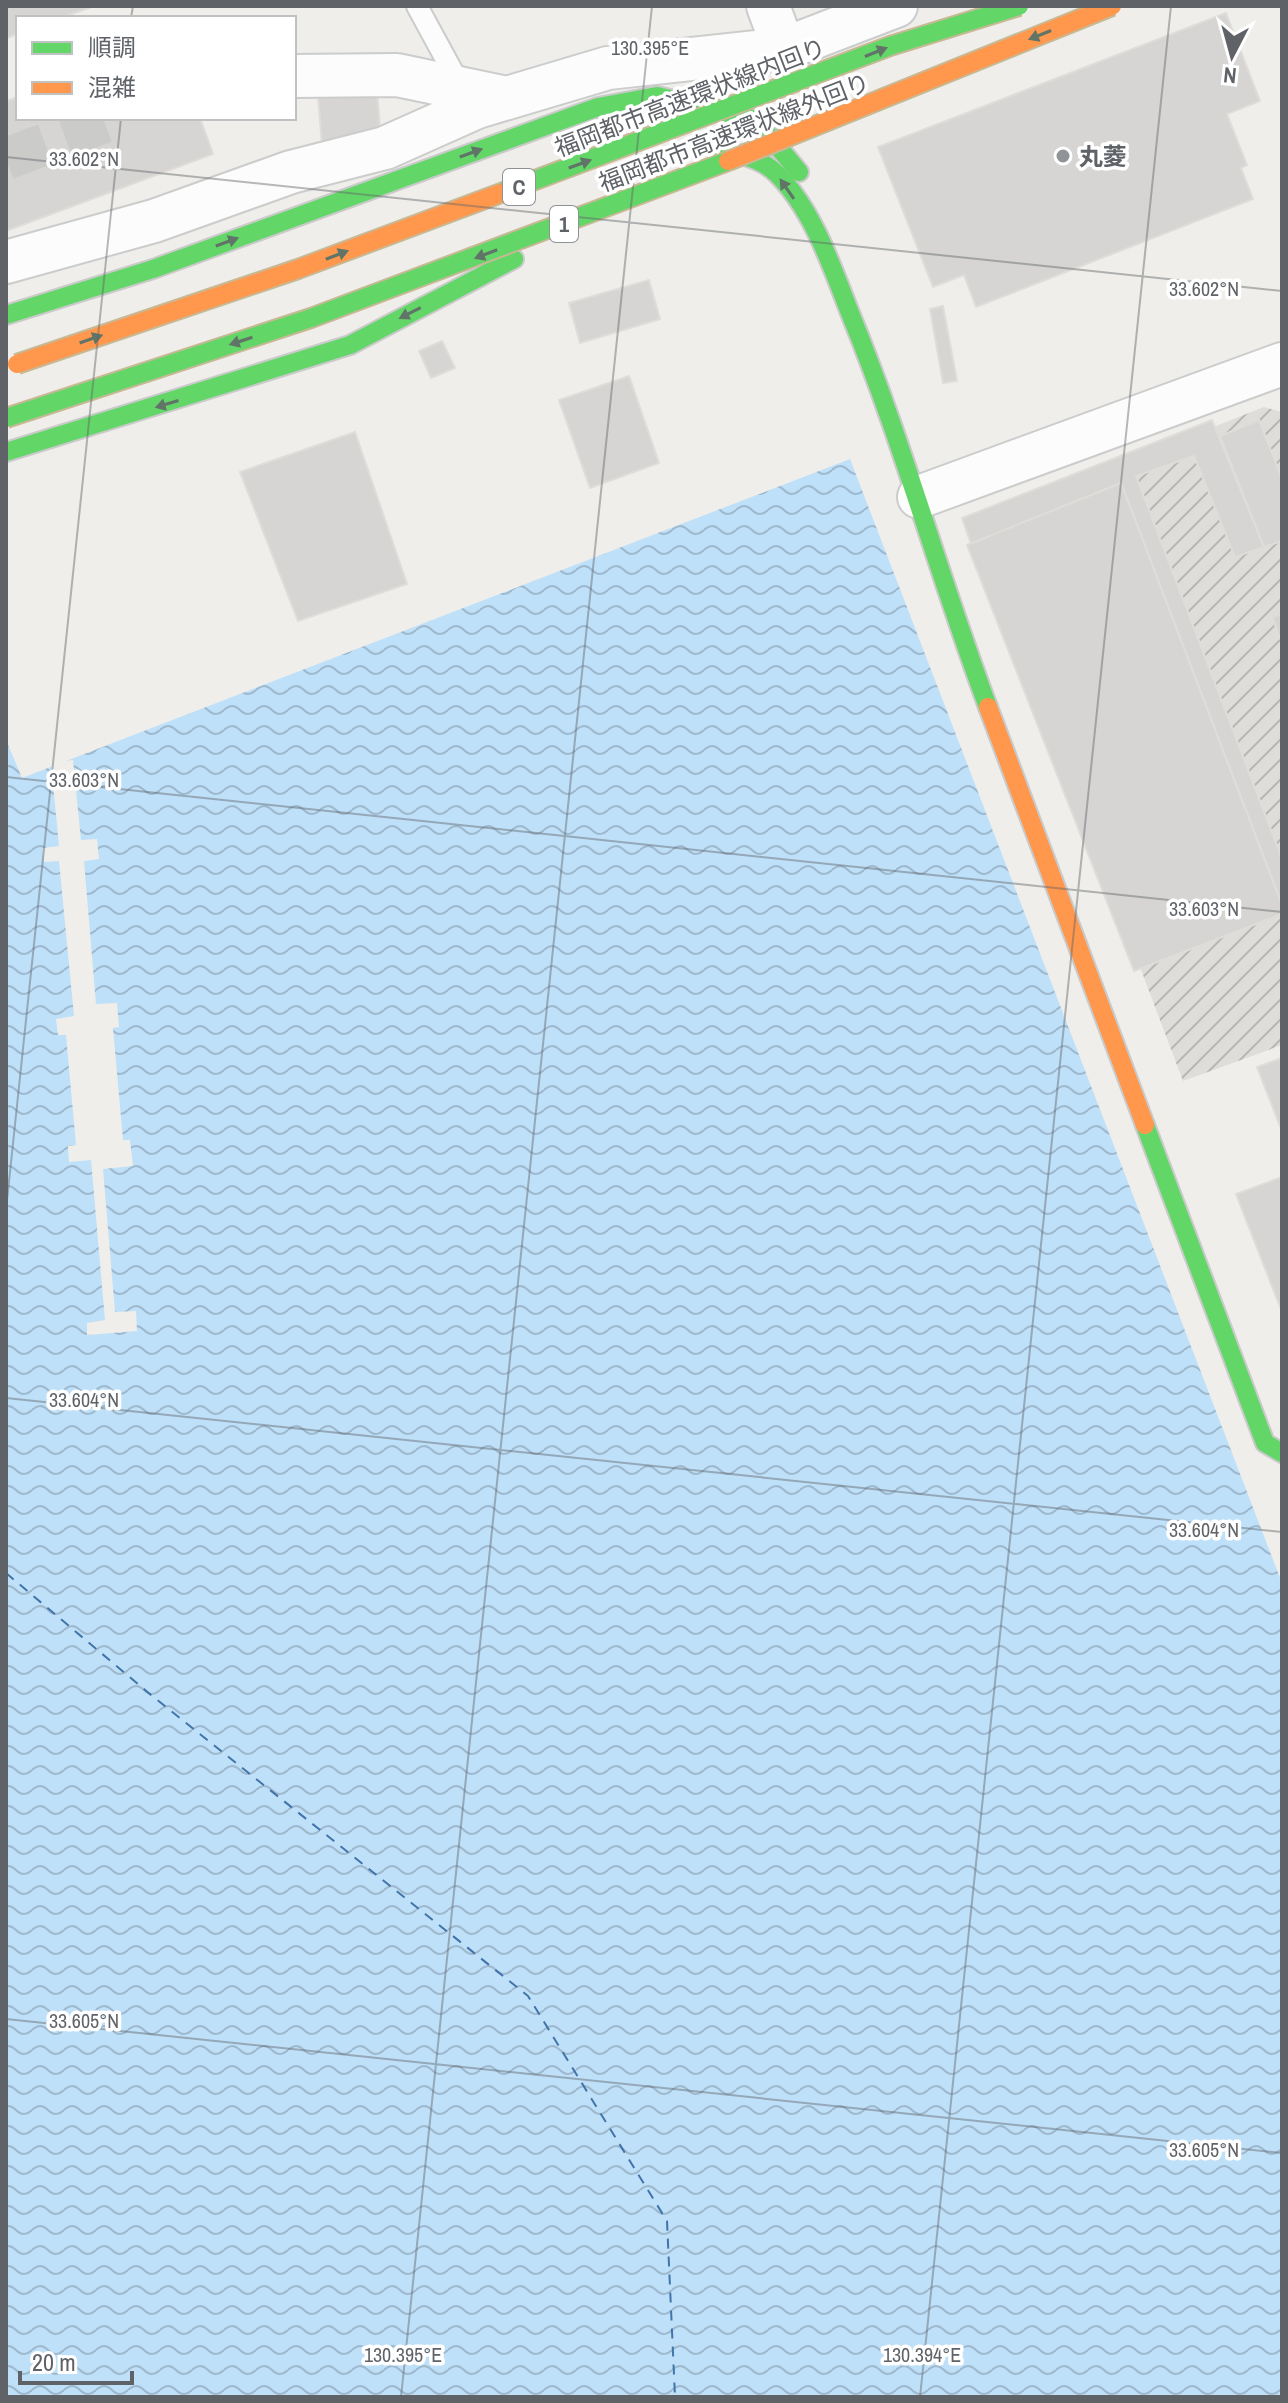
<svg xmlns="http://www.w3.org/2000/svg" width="1288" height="2403" font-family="'Archivo Narrow','Noto Sans JP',sans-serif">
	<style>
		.industrial { fill: url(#industrial-furrows) }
		.water { fill: url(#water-waves) }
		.pier { fill: #efeeea }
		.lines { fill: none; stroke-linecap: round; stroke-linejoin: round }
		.ferry { stroke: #4174aa; stroke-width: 2; stroke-dasharray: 10 8; stroke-linecap: butt }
		.building { fill: #d6d5d3; stroke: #deddd9; stroke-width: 2 }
		.street-tunnel { stroke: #cbcbca; stroke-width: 42; stroke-dasharray: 42 21; stroke-linecap: butt }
		.lane-casing { stroke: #cbcccc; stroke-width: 24 }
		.street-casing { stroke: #cbcccc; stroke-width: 46 }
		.fast-casing { stroke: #cacacb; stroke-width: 22 }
		.slow-casing { stroke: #cacacb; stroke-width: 22 }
		.lane { stroke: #fdfcfc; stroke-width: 20 }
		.street { stroke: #fdfcfc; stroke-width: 42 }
		.fast { stroke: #63d668; stroke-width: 18 }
		.slow { stroke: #ff974d; stroke-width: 18 }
		.fast-bridge-casing { stroke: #c8b996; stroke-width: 22; stroke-linecap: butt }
		.slow-bridge-casing { stroke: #c8b996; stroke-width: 22; stroke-linecap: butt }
		.fast-bridge { stroke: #63d668; stroke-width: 18 }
		.slow-bridge { stroke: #ff974d; stroke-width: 18 }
		.oneway { fill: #607468 }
		.ticks { fill: none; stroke: #5f6368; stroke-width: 2; stroke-opacity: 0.45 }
		.poi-dot { fill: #919496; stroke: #fff; stroke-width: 3 }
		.labels { text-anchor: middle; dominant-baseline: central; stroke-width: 7; stroke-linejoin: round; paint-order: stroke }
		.shield { fill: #fff; stroke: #8f9295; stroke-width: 2 }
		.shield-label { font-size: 22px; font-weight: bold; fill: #5f6368 }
		.street-label { font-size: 24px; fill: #5f6368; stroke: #fff }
		.poi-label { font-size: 24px; font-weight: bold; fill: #5f6368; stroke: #fff; text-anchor: start }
		.ticks-label { font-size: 20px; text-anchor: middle; fill: #5f6368; stroke: #fff; stroke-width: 7; stroke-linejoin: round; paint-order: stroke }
	</style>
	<defs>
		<pattern id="industrial-furrows" width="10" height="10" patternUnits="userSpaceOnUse" patternTransform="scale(2)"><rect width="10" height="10" fill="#dfddda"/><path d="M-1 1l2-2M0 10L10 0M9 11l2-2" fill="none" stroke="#b8b7b5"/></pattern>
		<pattern id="water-waves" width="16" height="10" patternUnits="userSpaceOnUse" patternTransform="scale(2)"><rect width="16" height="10" fill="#bfe0f9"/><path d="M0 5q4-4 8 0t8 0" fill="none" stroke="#9eb9cd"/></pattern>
	</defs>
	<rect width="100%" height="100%" fill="#efeeea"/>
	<path class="industrial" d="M1264,407L1282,412V1045L1183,1081L972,522Z"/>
	<path class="water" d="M850,459L1282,1583V2397H6V740L22,778Z"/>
	<path class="pier" d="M73,760L81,840L97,839L99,859L84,861L96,1004L117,1003L119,1027L113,1028L123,1140H130L133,1166L103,1169L115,1312L136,1311L137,1331L87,1335V1323L105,1320L91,1160L69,1162L68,1146L76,1145L66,1035H58L56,1019L74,1016L59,861L44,862L43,848L59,846L51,763Z"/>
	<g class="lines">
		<path class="ferry" d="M6,1573L151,1695L528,1996L667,2221L675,2397"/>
	</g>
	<g class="building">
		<path d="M6,6H94L61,18H18V34L6,38Z"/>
		<path d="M1226,13L1260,101L1227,114L1247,165L1241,168L1253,199L976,307L964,275L933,287L878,147Z"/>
		<path d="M376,78L381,140L322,145L317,83Z"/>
		<path d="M18,97V118H200L213,154L6,231V101Z"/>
		<path d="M649,280L660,319L580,343L569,303Z"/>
		<path d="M943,306L957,381L943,383L930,309Z"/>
		<path d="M442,341L455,368L431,378L419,351Z"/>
		<path d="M629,376L659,463L590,488L559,400Z"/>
		<path d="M1212,420L1264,547L1235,557L1194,456L1136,476L1282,859V905L1121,483L971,544L962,518Z"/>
		<path d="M1259,420L1282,479V541L1264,547L1220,436Z"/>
		<path d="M355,432L407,584L298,621L240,472Z"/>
		<path d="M1121,483L1282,905V914L1134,971L967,545Z"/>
		<path d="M1282,614V643L1272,617Z"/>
		<path d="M1282,1058V1125L1280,1126L1257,1067Z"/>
		<path d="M1282,1177V1312L1236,1194Z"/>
	</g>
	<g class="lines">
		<path class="street-tunnel" d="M6,159L115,118"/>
		<g class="lane-casing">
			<path id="lane" d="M417,6L461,87"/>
		</g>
		<g class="street-casing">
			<g id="street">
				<path d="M768,6L784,49"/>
				<path d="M294,76L397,75L507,98"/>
				<path d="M6,262L154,221L291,172L385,148L477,107L608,68L784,49L896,6"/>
				<path d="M919,497L1282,364"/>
			</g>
		</g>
		<g class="fast-casing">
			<g id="fast">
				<path d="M717,161L734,153C750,157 765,162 777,174C813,210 832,267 850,313C903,442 939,577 988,707"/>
				<path d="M6,315L153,269L598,107L657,96L756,120L799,172"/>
				<path d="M6,452L350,345L514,259"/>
				<path d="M1145,1125L1265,1443L1282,1453"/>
			</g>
		</g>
		<g class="slow-casing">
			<path id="slow" d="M988,707L1145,1125"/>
		</g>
		<use href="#lane" class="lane"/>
		<use href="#street" class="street"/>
		<use href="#fast" class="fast"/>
		<use href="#slow" class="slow"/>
		<g class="fast-bridge-casing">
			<g id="fast-bridge">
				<path d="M501,193L890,46L1019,6"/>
				<path d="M6,418L311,318L728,161"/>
			</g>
		</g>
		<g class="slow-bridge-casing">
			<g id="slow-bridge">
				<path d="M728,161L1112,6"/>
				<path d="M17,364L298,269L501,193"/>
			</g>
		</g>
		<use href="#fast-bridge" class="fast-bridge"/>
		<use href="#slow-bridge" class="slow-bridge"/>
	</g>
	<defs><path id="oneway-solid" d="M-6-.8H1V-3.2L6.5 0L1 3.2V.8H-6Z" transform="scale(2)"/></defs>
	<g class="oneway">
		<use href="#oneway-solid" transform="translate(1040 35) rotate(158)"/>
		<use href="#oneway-solid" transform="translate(876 52) rotate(-22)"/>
		<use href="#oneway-solid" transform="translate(471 153) rotate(-20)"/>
		<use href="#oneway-solid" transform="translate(580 164) rotate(-20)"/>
		<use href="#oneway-solid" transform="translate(787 189) rotate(-125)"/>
		<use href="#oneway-solid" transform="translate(227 242) rotate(-20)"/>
		<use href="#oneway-solid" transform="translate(486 254) rotate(159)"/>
		<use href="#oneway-solid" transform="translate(337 255) rotate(-21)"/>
		<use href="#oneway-solid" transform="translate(410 313) rotate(153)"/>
		<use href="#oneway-solid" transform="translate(91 339) rotate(-19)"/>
		<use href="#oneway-solid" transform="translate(241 341) rotate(162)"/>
		<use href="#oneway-solid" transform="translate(167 404) rotate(163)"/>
	</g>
	<path class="ticks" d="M131,18L133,6M6,157L1282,291M6,777L1282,912M6,1210L121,118M6,1398L1282,1532M6,2019L1282,2153M401,2397L652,6M920,2397L1171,6"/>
	<circle class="poi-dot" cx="1063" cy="156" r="8"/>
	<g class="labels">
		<g class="shield">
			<rect x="503" y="169" width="32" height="36" rx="6"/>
			<rect x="550" y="206" width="28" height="36" rx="6"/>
		</g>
		<g class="shield-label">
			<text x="519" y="187">C</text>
			<text x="564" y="224">1</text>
		</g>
		<g class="street-label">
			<text transform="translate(690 97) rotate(-21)">福岡都市高速環状線内回り</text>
			<text transform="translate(734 132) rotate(-21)">福岡都市高速環状線外回り</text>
		</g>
		<g class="poi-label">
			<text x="1079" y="156">丸菱</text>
		</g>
	</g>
	<g class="ticks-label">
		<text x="650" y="55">130.395°E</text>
		<text x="84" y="166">33.602°N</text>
		<text x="1204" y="296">33.602°N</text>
		<text x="84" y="787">33.603°N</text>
		<text x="1204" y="916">33.603°N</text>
		<text x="84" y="1407">33.604°N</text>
		<text x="1204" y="1537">33.604°N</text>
		<text x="84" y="2028">33.605°N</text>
		<text x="1204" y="2157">33.605°N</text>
		<text x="403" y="2362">130.395°E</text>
		<text x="922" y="2362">130.394°E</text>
	</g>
	<rect width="1288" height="2403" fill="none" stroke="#5f6368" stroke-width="16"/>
	<rect x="16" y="16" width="280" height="104" fill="#ffffff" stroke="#bfc1c3" stroke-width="2"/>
	<rect x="32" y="42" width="40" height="12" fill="#63d668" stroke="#bfc1c3" stroke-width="2"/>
	<text x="88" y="56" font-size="24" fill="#5f6368">順調</text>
	<rect x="32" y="82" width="40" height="12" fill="#ff974d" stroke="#bfc1c3" stroke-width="2"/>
	<text x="88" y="96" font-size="24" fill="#5f6368">混雑</text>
	<g transform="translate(1232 56) rotate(186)" stroke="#ffffff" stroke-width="6" paint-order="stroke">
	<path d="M0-6L14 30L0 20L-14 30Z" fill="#5f6368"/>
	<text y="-12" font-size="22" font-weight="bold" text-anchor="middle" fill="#5f6368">N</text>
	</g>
	<path d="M20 2371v12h112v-12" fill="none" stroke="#5f6368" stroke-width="4"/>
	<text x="32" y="2371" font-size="24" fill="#5f6368" stroke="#ffffff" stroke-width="6" paint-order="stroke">20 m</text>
</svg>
